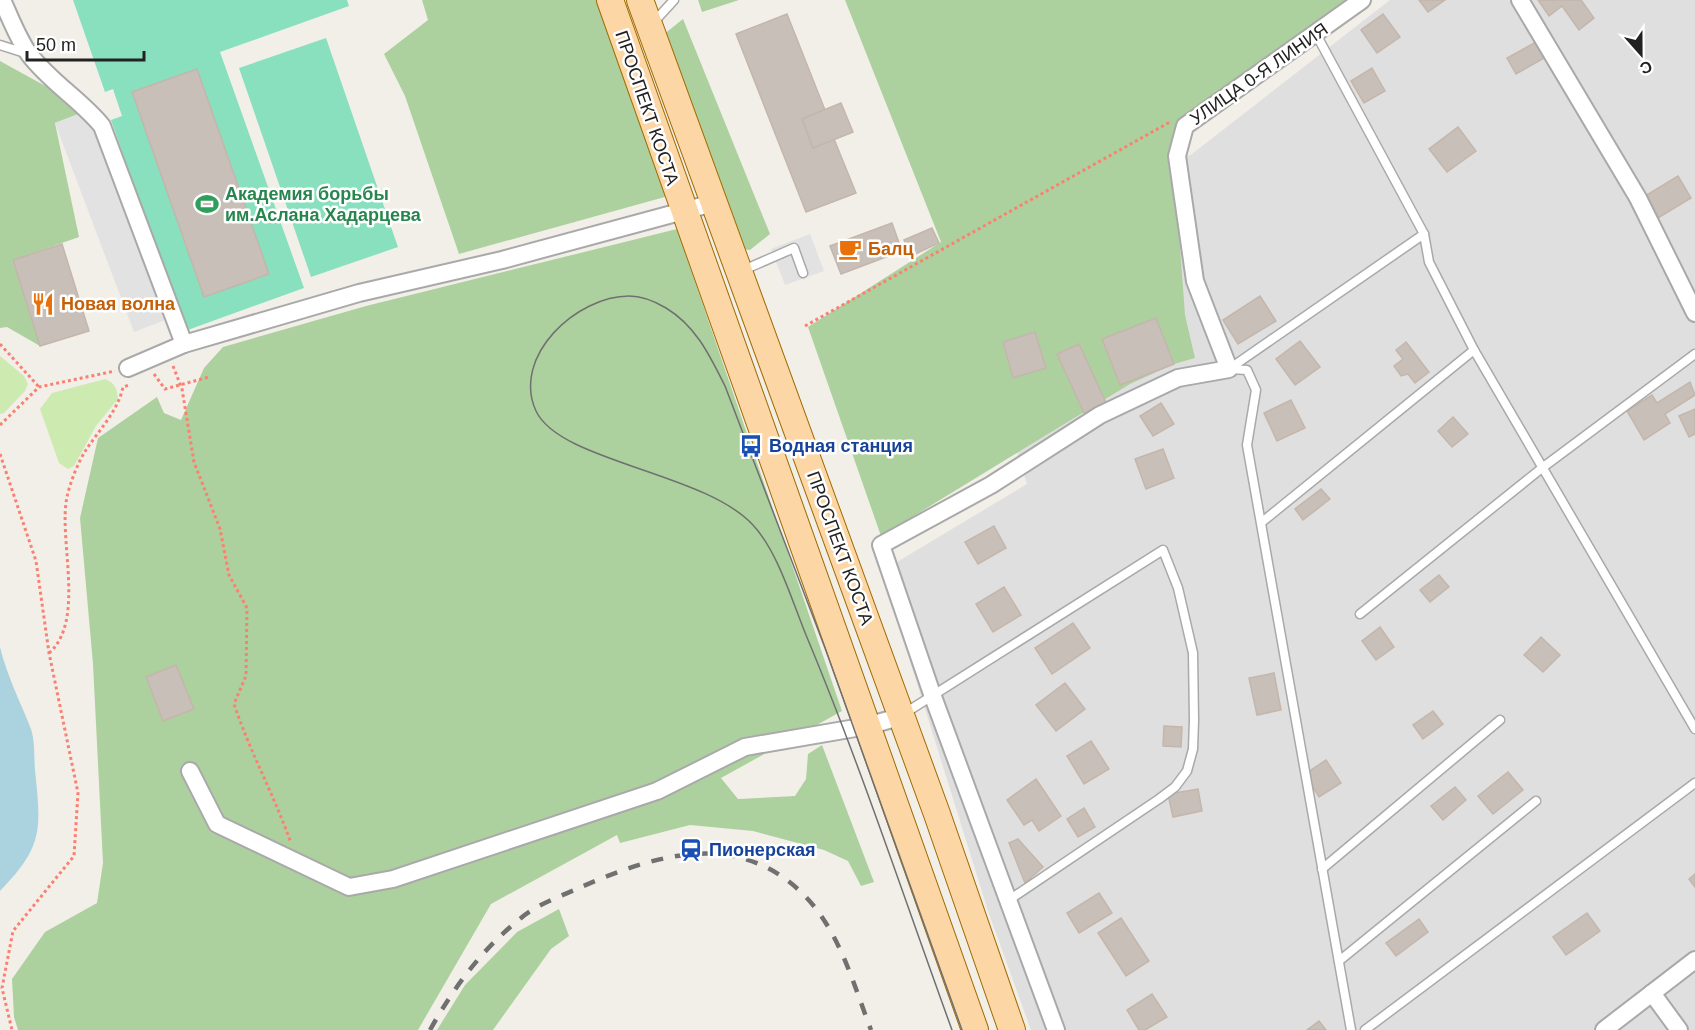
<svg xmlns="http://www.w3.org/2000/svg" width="1695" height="1030" viewBox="0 0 1695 1030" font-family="Helvetica,sans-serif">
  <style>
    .residential { fill: #e0dfdf }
    .grass { fill: #cdebb0 }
    .forest { fill: #add19e }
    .pitch { fill: #88e0be }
    .parking { fill: #e2e2e2 }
    .water { fill: #aad3df }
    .building { fill: #c7bfb8; stroke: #c4b6ab; stroke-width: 1.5 }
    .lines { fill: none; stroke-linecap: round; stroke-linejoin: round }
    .service-casing { stroke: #a9a9a9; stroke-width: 11 }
    .minor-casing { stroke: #a9a9a9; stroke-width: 20 }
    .primary-casing { stroke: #a06b00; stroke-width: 28 }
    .path { stroke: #fa8072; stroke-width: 3; stroke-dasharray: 3 3; stroke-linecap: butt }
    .service { stroke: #fff; stroke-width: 8 }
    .minor { stroke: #fff; stroke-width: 16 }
    .primary { stroke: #fcd6a4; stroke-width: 26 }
    .tram { stroke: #707070; stroke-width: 1.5 }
    .rail { stroke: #707070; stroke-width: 4.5; stroke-dasharray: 12 12; stroke-linecap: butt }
    .labels { text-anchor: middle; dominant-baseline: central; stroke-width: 5; stroke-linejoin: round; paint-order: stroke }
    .street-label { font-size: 18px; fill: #222; stroke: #fff }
    .leisure-label { font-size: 18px; font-weight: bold; fill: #27864d; stroke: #fff; text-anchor: start }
    .food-label { font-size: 18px; font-weight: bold; fill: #c56008; stroke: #fff; text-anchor: start }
    .transit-label { font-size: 18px; font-weight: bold; fill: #164399; stroke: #fff; text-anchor: start }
  </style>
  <rect width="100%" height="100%" fill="#f2efe9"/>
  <path class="residential" d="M1390,0H1695V1030H1031L989,914L882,571L1027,484L957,260L1192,154Z"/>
  <g class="grass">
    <path d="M0,356L24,376L28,384L25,391L4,413L0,414Z"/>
    <path d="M105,379C115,383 117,388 118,399L96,426L74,466L68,469L59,463L40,409L52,393Z"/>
  </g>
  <g class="forest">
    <path d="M422,0H603L672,195L459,254L405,96L384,54L428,20Z"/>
    <path d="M698,0H739L702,12Z"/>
    <path d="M845,0H1352L1172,136L1185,315L1195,358L1174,364L1130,384L881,536L808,327L941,242Z"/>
    <path d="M683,19L770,234L750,250L742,249L663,35Z"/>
    <path d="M0,61L89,110L55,123L79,237L13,260L40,346L7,327L0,328Z"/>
    <path d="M677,229L842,711L721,778L738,799L795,796L806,779L808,754L822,745L874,882L861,886L848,861L824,850L753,831L690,825L620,843L617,835L491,904L418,1030H18L14,1017L12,979L45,932L97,903L103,863L93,664L80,518L98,438L157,397L164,413L181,420L204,368L223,347L366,306Z"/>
    <path d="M559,909L569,936L551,949L493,1030H437L465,985L517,932Z"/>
  </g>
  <g class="pitch">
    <path d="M73,0H347L349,6L220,52L304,288L185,331L111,120L122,116L113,89L105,92Z"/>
    <path d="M326,38L398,247L311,277L239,68Z"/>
  </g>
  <g class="parking">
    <path d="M89,110L168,319L134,332L55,123Z"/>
    <path d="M810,234L824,271L785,285L771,249Z"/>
  </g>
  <path class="water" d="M0,647C7,676 20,701 31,729C35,741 34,757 35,770C41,829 44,846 0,891Z"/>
  <g class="building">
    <path d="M1419,0H1445L1428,12Z"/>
    <path d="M1538,0H1581L1594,18L1579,30L1562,6L1549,16Z"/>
    <path d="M787,14L825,110L802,119L813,148L834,139L856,193L806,212L736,34Z"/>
    <path d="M1383,14L1400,37L1377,53L1361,30Z"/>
    <path d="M1538,41L1546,57L1516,74L1507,58Z"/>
    <path d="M1372,68L1385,91L1364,103L1351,81Z"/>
    <path d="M197,69L269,274L204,297L132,92Z"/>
    <path d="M841,103L853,132L813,148L802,119Z"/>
    <path d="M1458,127L1476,151L1447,172L1429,149Z"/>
    <path d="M1678,176L1691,198L1658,218L1645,196Z"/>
    <path d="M892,223L902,251L841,274L830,246Z"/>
    <path d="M932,228L939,243L911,256L904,240Z"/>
    <path d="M62,244L89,331L40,346L13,260Z"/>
    <path d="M1260,296L1276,321L1238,344L1223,320Z"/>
    <path d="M1156,318L1174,364L1120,385L1102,339Z"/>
    <path d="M1035,332L1046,368L1013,378L1003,342Z"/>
    <path d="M1300,341L1320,367L1295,385L1276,359Z"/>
    <path d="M1406,342L1429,372L1415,383L1408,374L1401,376L1394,366L1403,359L1396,350Z"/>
    <path d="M1079,344L1108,407L1086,417L1057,354Z"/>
    <path d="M1690,382L1695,395L1665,414L1670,423L1644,440L1627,411L1652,395L1657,403Z"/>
    <path d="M1291,400L1305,428L1277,441L1264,413Z"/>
    <path d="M1161,403L1174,424L1153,436L1140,416Z"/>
    <path d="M1695,409V434L1689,437L1679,416Z"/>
    <path d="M1453,417L1468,434L1452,447L1438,431Z"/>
    <path d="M1163,449L1174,478L1146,489L1135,459Z"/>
    <path d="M1321,489L1330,499L1303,520L1295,509Z"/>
    <path d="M994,526L1006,548L978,564L965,542Z"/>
    <path d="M1439,575L1449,587L1430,602L1420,590Z"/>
    <path d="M1004,587L1021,615L993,632L976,604Z"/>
    <path d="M1073,623L1090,648L1052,674L1035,648Z"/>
    <path d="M1380,627L1394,647L1376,660L1362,641Z"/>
    <path d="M1541,637L1560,655L1543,672L1524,655Z"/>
    <path d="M176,665L194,709L163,721L146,677Z"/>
    <path d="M1274,673L1281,710L1257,715L1249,678Z"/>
    <path d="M1065,683L1085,709L1056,731L1036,705Z"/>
    <path d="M1433,711L1443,724L1423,739L1413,725Z"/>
    <path d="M1164,726L1182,727L1181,747L1163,746Z"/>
    <path d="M1091,741L1109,769L1084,784L1067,756Z"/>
    <path d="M1326,760L1341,783L1319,797L1305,774Z"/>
    <path d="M1508,772L1523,790L1493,814L1478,796Z"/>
    <path d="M1036,779L1061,816L1039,831L1032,820L1024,825L1007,800Z"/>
    <path d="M1455,787L1466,800L1443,820L1431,806Z"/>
    <path d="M1198,789L1202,811L1173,817L1168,794Z"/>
    <path d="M1084,808L1095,827L1078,837L1067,819Z"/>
    <path d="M1018,839L1043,867L1025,883L1009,843Z"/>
    <path d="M1695,874V887L1689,879Z"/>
    <path d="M1099,893L1112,913L1079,933L1067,913Z"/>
    <path d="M1587,913L1600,931L1566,955L1553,937Z"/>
    <path d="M1121,918L1149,961L1126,976L1098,933Z"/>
    <path d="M1419,919L1428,932L1396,956L1386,943Z"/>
    <path d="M1152,994L1167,1017L1145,1030H1139L1127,1010Z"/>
    <path d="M1319,1021L1326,1030H1307Z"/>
  </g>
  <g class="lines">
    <g class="service-casing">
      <g id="service">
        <path d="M652,24L674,0"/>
        <path d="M1316,34L1424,234L1429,262L1474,350L1695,729"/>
        <path d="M0,45L25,53"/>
        <path d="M741,271L794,248L803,273"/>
        <path d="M1229,369L1247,370L1256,390L1247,445L1351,1030"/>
        <path d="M1229,369L1424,234"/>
        <path d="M1262,522L1474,350"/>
        <path d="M1360,614L1542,468L1695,354"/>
        <path d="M905,713L1163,550L1178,588L1193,653L1194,720L1193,749L1187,771L1175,787L1159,799L1009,900"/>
        <path d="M1322,869L1500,720"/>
        <path d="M1339,961L1536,801"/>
        <path d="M1365,1030L1695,783"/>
      </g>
    </g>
    <g class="minor-casing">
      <g id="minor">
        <path d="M2,0C10,17 18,39 29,54C50,82 81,100 102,126L184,344"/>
        <path d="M1520,0L1638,198L1695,313"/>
        <path d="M128,368L184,344L359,293L502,260L713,203"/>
        <path d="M190,771L217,824L349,887L393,879L657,791L745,747L867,726L899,717"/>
        <path d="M1652,993L1679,1030"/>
        <path d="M1056,1030L932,694L881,545L991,485L1100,415L1178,378L1229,369L1195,281L1177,156L1185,126L1362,0"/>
        <path d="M1604,1030L1695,960"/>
      </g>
    </g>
    <g class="primary-casing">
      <g id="primary">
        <path d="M610,0L975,1030"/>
        <path d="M640,0L937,814L1012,1030"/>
      </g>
    </g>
    <g class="path">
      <path d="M805,326L1170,122"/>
      <path d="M0,344L39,387"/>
      <path d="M173,366L182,389L194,462L220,529L229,575L247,608L246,676L234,704C250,752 274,795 291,843"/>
      <path d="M154,374L165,389L209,377"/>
      <path d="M0,425L39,387L115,371"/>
      <path d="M0,454L36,561L49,653L78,793L74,856L13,931L2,988L12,1030"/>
      <path d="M49,653C86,621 58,539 67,497C70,483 78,462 86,450C99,430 118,411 123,387L129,385"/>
    </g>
    <use href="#service" class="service"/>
    <use href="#minor" class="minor"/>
    <use href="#primary" class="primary"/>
    <path class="tram" d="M952,1030C904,898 860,764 806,635C792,601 778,552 753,525C704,472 560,462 536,411C511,356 577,296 629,296C642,296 656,302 666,308C696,326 710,356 725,386L825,648L962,1030"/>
    <path class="rail" d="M430,1030C454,987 482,949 521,918C537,904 562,896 581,887C655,855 736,829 802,893C839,929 853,983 871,1030"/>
  </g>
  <defs>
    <g id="stadium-bare" transform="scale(1.8)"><path d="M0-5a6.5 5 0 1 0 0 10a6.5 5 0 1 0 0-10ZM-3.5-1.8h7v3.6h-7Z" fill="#2e9e5b" stroke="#fff" stroke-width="2.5" paint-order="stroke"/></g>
    <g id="cafe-bare" transform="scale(1.8)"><path d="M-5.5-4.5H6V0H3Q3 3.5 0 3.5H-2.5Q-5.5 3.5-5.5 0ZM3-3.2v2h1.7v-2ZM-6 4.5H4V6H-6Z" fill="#e8710a" stroke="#fff" stroke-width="2.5" paint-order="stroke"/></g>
    <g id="restaurant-bare" transform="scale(1.8)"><path d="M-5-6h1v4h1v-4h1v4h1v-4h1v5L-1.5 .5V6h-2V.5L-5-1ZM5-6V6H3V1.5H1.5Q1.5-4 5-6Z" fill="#e8710a" stroke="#fff" stroke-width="2.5" paint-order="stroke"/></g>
    <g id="bus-bare" transform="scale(1.8)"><path d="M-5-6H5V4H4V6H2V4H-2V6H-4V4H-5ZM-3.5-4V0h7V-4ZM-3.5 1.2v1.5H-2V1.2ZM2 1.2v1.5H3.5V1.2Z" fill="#1a4fb4" stroke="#fff" stroke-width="2.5" paint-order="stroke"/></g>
    <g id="station-bare" transform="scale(1.8)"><path d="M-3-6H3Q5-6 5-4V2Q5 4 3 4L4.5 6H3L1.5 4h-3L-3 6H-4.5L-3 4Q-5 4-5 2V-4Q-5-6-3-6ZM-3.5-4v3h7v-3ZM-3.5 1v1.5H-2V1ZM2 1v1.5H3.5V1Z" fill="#1a4fb4" stroke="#fff" stroke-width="2.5" paint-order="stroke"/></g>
  </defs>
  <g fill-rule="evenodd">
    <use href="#stadium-bare" x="207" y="204"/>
    <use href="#cafe-bare" x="850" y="249"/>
    <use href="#restaurant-bare" x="43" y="304"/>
    <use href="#bus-bare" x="751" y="446"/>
    <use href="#station-bare" x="691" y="850"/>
  </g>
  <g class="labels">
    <g class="street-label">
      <text transform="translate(1259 74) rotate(-35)">УЛИЦА 0-Я ЛИНИЯ</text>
      <text transform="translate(647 108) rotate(71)">ПРОСПЕКТ КОСТА</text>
      <text transform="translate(840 548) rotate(70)">ПРОСПЕКТ КОСТА</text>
    </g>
    <g class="leisure-label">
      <text x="225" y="194">Академия борьбы<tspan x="225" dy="21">им.Аслана Хадарцева</tspan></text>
    </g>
    <g class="food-label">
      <text x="868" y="249">Балц</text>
      <text x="61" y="304">Новая волна</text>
    </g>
    <g class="transit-label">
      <text x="769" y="446">Водная станция</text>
      <text x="709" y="850">Пионерская</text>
    </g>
  </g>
  <g transform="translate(1641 54) rotate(159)" stroke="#ffffff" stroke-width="4.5" paint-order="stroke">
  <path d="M0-4.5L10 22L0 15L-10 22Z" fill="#222222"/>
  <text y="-9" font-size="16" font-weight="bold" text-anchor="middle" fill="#222222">С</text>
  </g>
  <path d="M27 51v9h117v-9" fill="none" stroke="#222222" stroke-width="3"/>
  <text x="36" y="51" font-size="18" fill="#222222" stroke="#ffffff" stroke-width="4.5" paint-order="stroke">50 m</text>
</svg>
